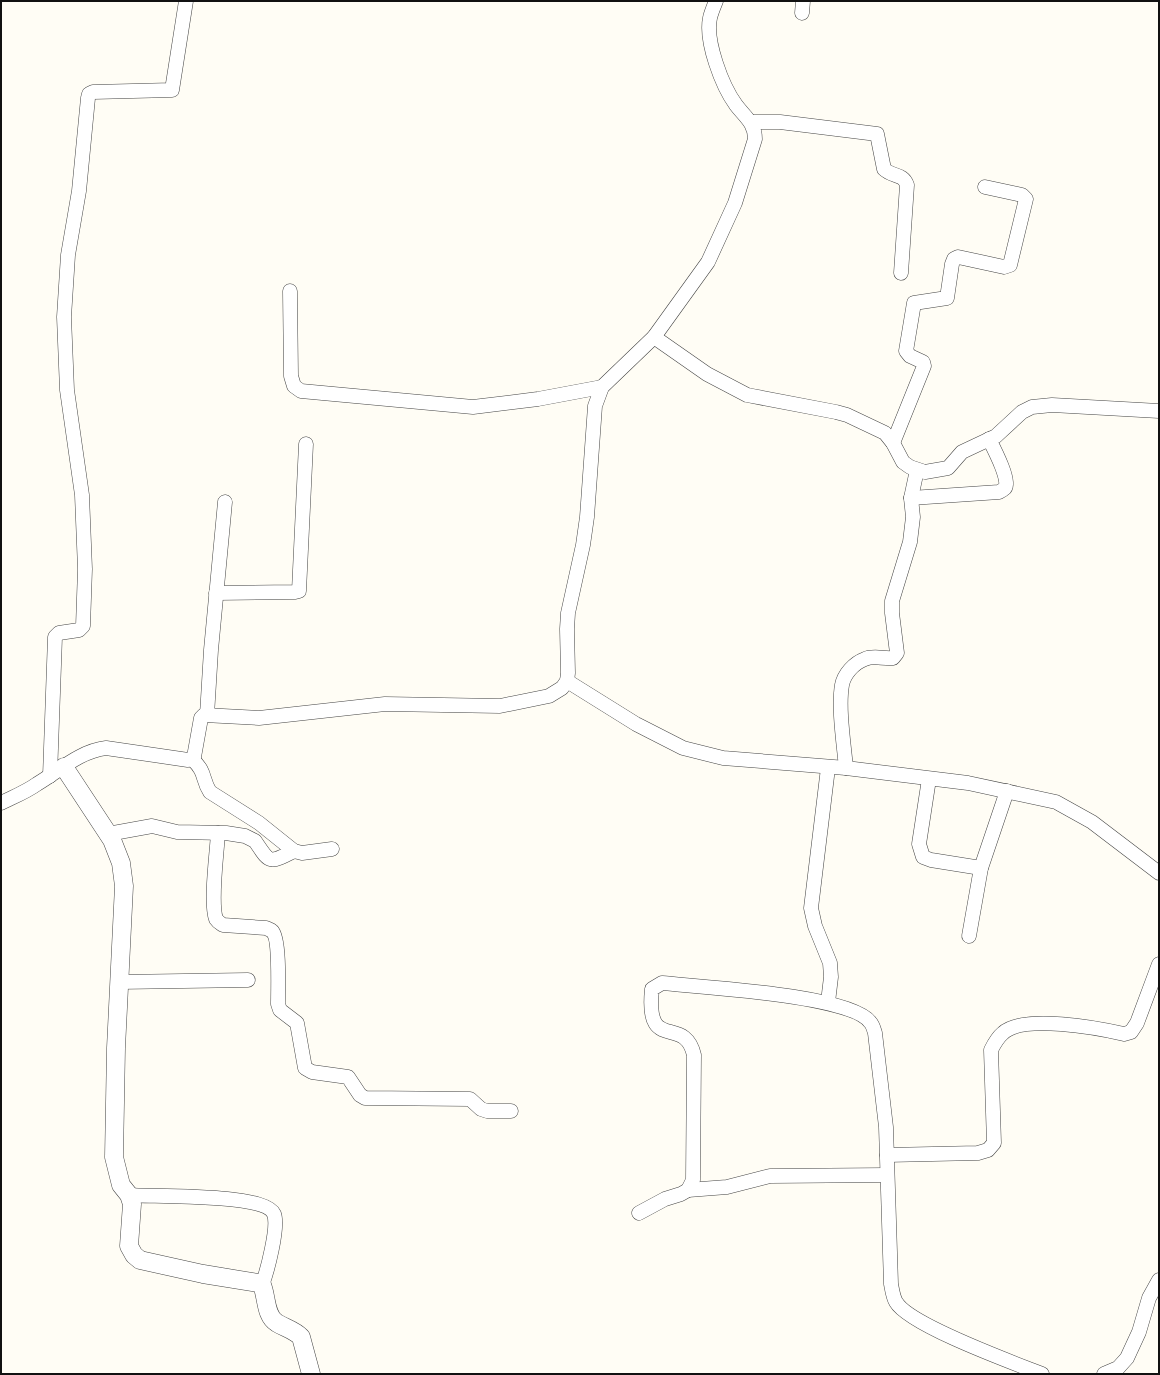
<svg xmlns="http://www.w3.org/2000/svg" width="1160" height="1375" viewBox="0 0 1160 1375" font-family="'Roboto Serif',serif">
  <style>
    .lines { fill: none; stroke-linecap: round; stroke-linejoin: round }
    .minor-casing { stroke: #444; stroke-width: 15 }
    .tertiary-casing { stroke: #444; stroke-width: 19 }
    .minor { stroke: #fff; stroke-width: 14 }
    .tertiary { stroke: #fff; stroke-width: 18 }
  </style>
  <rect width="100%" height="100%" fill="#fffdf5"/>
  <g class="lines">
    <g class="minor-casing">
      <g id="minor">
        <path d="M802,13L803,1"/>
        <path d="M751,122H780L877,134L884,169C892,177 903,173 907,185L901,273"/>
        <path d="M290,291L291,376L294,386L301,391L473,407L538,399L602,387"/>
        <path d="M654,337L707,374L747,395L836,412L847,415L885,433L893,443L903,462L910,467L925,472L948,468L962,452L996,436L1022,412L1032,407L1052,405L1159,411"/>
        <path d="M893,443L924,366L923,362L910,356L906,351L914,303L947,298L952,264L954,259L958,257L1004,267L1010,265L1026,199L1022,195L985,187"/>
        <path d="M911,498L999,492C1001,491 1003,490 1005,488C1011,481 993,447 989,439"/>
        <path d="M216,593L295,592L299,591L306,444"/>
        <path d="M567,681L636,724L683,748L723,758L846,768L968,783L1056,802L1092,822L1159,873"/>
        <path d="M207,715L211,650L225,502"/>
        <path d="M192,759C207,773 201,778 210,792L259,823L294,851L302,853L332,849"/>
        <path d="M846,768C844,745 838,708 842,685C844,674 854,663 865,659C873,655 884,659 893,658L897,653L892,613V601L910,542L913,517L911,498L917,470"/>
        <path d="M50,776L55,637L59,633L79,630L83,626L85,569L82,495L67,390L64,317L68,255L79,191L88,98L89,94L93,92L172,90L186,1"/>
        <path d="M929,779L919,844L923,857L931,860L981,868"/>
        <path d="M1,803C13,797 26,792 37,784C59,771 80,751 106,748L188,760L194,757L201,718L204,715L259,718L385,704L500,706L549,696L562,688L567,681L568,673L567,629L568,613L583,545L587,517L595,406L602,387L654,337L708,262L735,203L755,139C755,123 745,117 736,105C722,86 705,41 710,18C711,13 714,6 716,1"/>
        <path d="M218,833C217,853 210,902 216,919C218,922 220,923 223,925L266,928C268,929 271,930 272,931C280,938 278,992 278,1004L280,1010L297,1023L305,1068L312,1072L348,1077L360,1095L365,1098L470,1099L481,1109L487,1111H511"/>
        <path d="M108,834L152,826L177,832L226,833L245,836L255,841C270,863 268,864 294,851"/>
        <path d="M969,936L981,868L1007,791"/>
        <path d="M119,982L248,980"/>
        <path d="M828,1002L831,977L830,963L815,926L811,908L828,768"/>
        <path d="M887,1155L978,1153L988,1150L994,1143L991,1050C994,1044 997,1038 1003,1033C1023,1014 1098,1028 1124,1034L1131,1032L1137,1023L1159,964"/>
        <path d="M688,1190L727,1187L770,1176L887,1175"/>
        <path d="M129,1195C152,1197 265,1193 274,1214C279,1227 267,1272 262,1285"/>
        <path d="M639,1213L665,1199L681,1194L688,1190L693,1180L694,1055C684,1013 645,1055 652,989L662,983C700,987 850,995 870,1022C873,1025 874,1030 875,1033L886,1127L891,1284C892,1289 893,1297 896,1302C909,1325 1014,1363 1042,1374"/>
        <path d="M1104,1374L1118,1368L1127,1358L1139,1332L1149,1298L1159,1280"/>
      </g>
    </g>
    <g class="tertiary-casing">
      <path id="tertiary" d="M64,767L112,840L121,863L124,886L116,1048L114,1157L121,1185L129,1195L132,1204L129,1246L134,1255L140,1260L203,1274L258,1283L262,1285C267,1297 265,1316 277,1323C285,1328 294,1330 301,1337L311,1374"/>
    </g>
    <use href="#minor" class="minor"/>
    <use href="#tertiary" class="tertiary"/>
  </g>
  <rect width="1160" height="1375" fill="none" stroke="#111111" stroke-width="4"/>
</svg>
